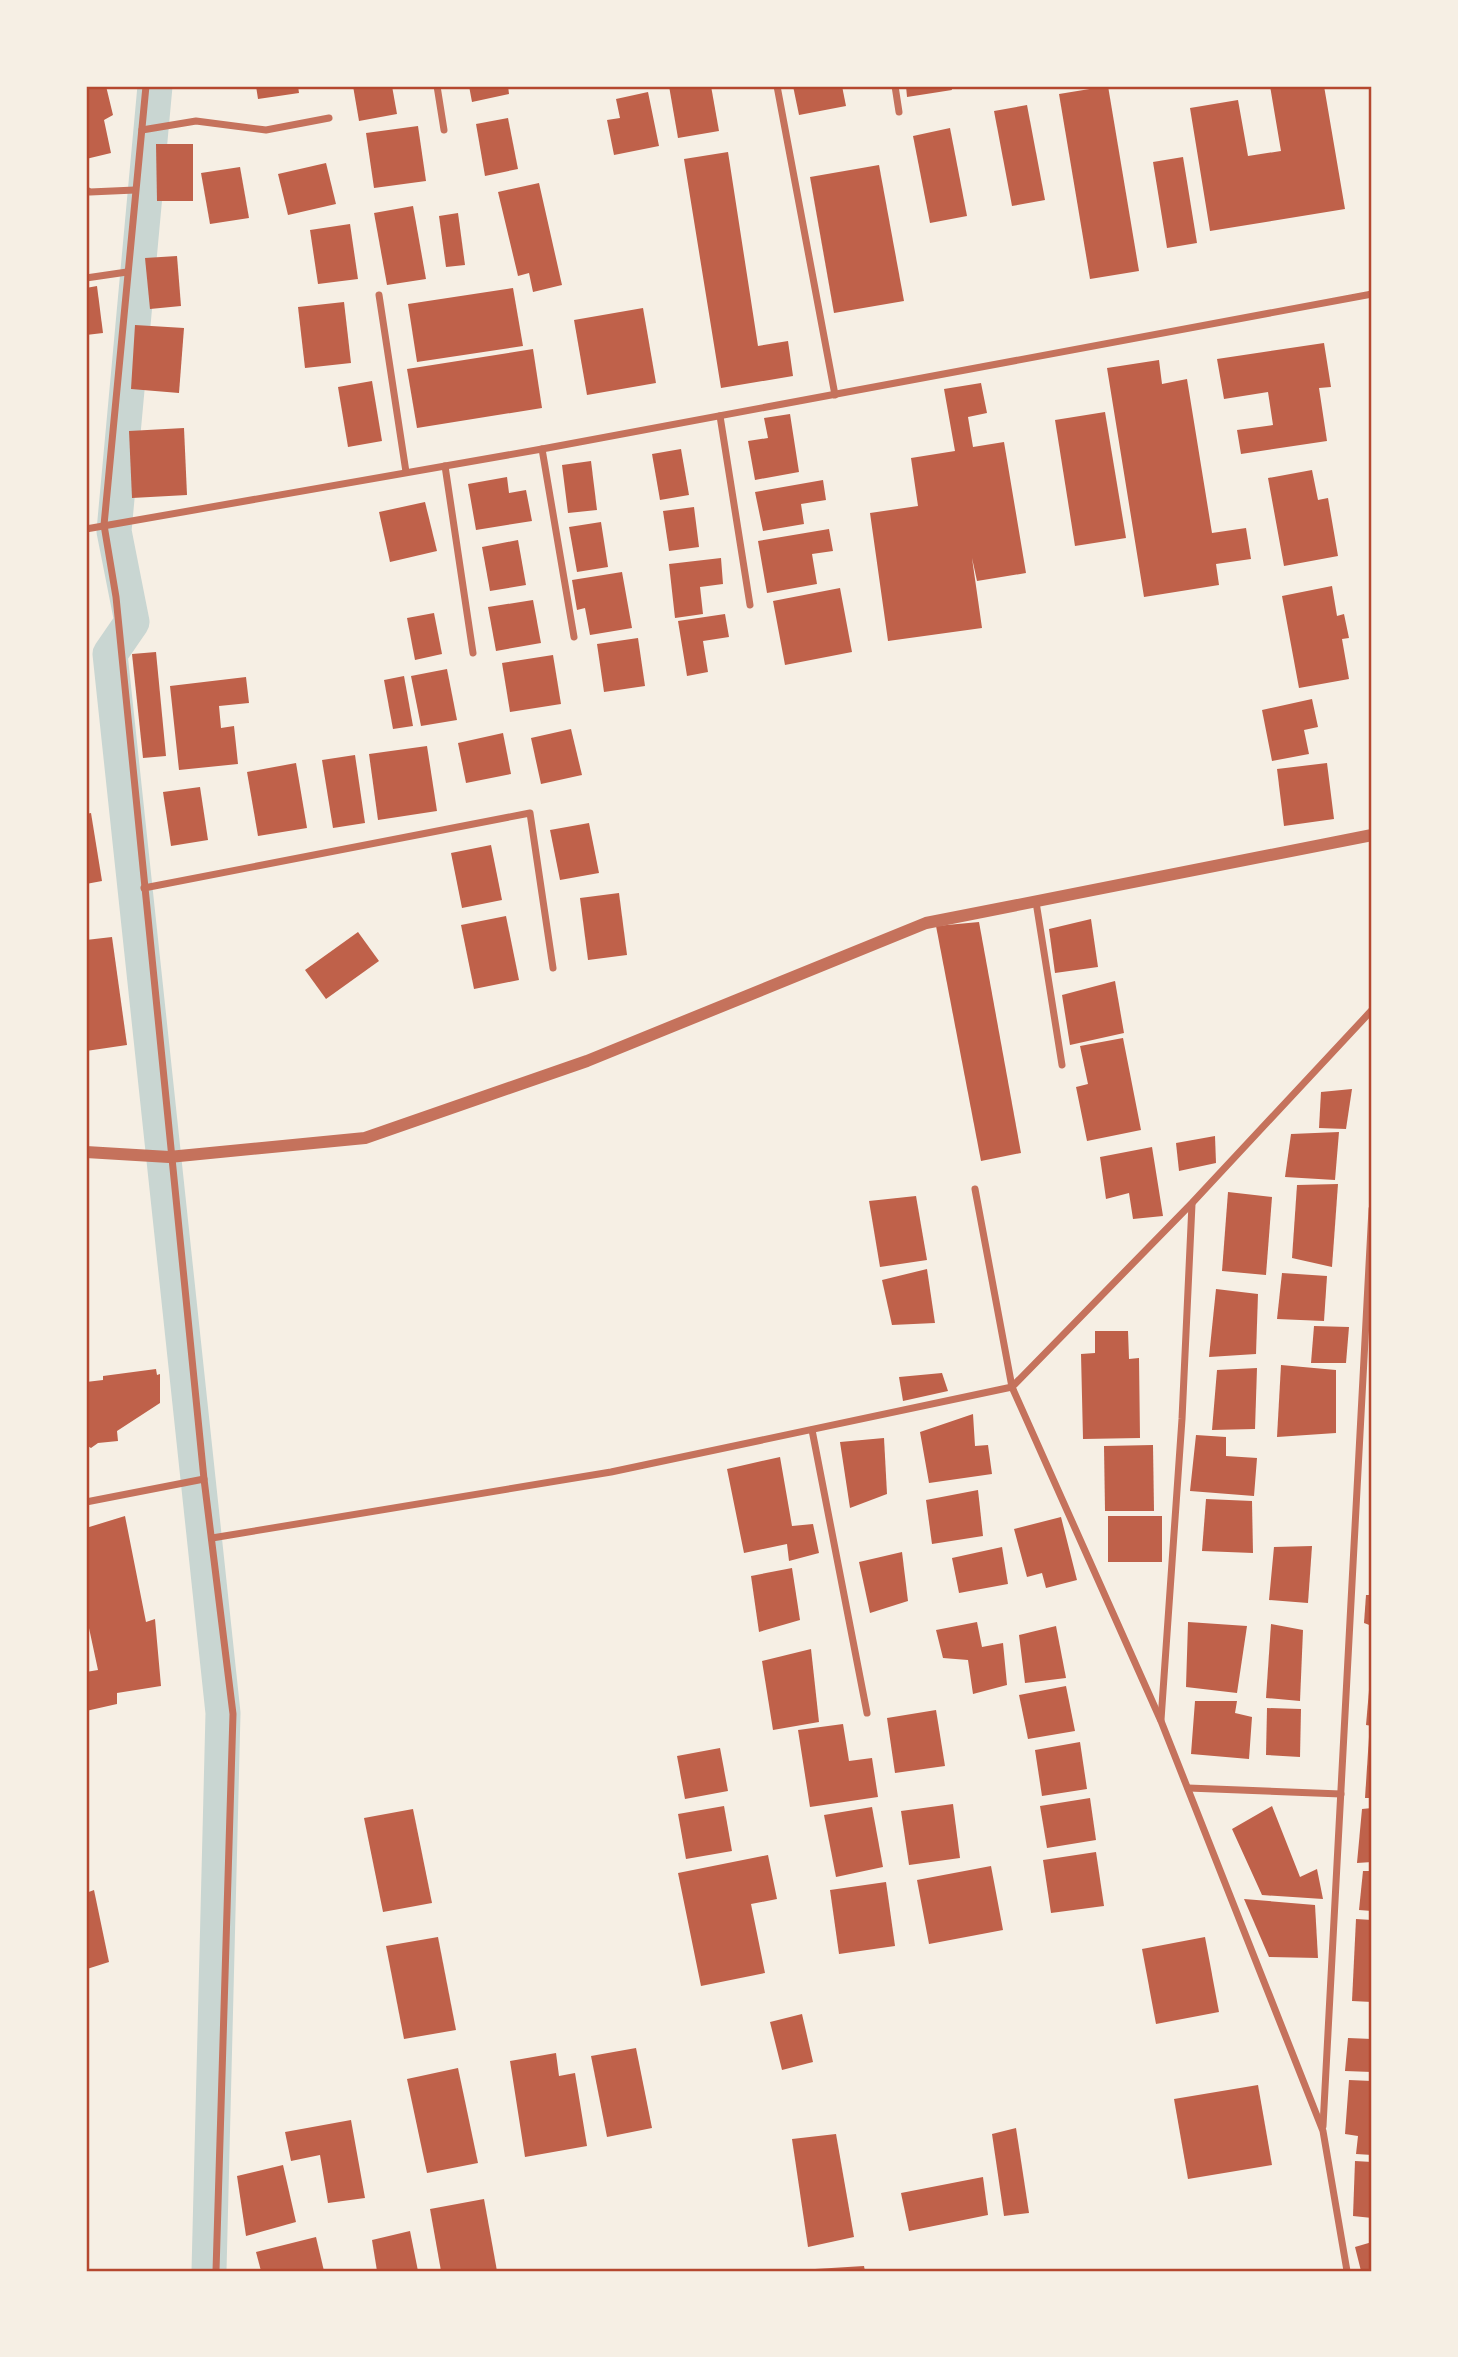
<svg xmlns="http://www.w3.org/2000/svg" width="1458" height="2357" viewBox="0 0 1458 2357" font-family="'Work Sans',sans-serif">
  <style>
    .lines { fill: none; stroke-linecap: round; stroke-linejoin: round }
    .canal { stroke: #c9d6d2; stroke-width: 35 }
    .building { fill: #bf614a }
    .minor { stroke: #c5725c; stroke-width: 7 }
    .tertiary { stroke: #c5725c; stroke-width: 12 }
    .neatline { fill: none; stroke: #b5482f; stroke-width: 2.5 }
  </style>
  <rect width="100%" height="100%" fill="#f6efe4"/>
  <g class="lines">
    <path class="canal" d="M155,86L114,531L132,622L110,654L223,1713L209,2271"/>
  </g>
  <g class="building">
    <path d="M86,86H106L113,115L104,120L111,153L86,159Z"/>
    <path d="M256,86H298L299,93L258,99Z"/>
    <path d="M353,86H392L397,114L359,121Z"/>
    <path d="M469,86H508L509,94L472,102Z"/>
    <path d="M669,86H711L719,131L678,138Z"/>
    <path d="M793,86H842L846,106L799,115Z"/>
    <path d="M906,86H951L952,90L907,97Z"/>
    <path d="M1108,86L1139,271L1090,279L1059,94Z"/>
    <path d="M1270,86H1324L1345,209L1210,231L1190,108L1238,100L1248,156L1281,151Z"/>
    <path d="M648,92L659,146L614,155L607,120L620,118L616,99Z"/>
    <path d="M1027,105L1045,200L1012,206L994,111Z"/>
    <path d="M508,118L518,169L485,176L476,124Z"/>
    <path d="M418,126L426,181L374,188L366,133Z"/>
    <path d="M950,128L967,216L930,223L913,136Z"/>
    <path d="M156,144H193V201H157Z"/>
    <path d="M728,152L758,346L788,341L793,376L721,388L684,159Z"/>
    <path d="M1183,157L1197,243L1167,248L1153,162Z"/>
    <path d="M326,163L336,204L288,215L278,174Z"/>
    <path d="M879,165L904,301L834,313L810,177Z"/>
    <path d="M240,167L249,218L210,224L201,173Z"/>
    <path d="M539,183L562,285L533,292L529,273L518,276L498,192Z"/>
    <path d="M413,206L426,279L387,285L374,213Z"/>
    <path d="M458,213L465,265L446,267L439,216Z"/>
    <path d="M350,224L358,279L318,284L310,230Z"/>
    <path d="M177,256L181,306L150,309L145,258Z"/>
    <path d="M97,286L103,333L86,335V288Z"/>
    <path d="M513,288L523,346L417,362L408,304Z"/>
    <path d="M344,302L351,363L305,368L298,307Z"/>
    <path d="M643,308L656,383L587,395L574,320Z"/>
    <path d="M135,325L184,328L179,393L131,389Z"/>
    <path d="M1324,343L1331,387L1319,388L1327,441L1241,454L1237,430L1273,425L1268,392L1224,399L1217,359Z"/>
    <path d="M533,349L542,408L417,428L407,369Z"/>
    <path d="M1159,360L1162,384L1187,379L1212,533L1246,528L1251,559L1216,564L1219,585L1144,597L1107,368Z"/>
    <path d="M372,381L382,441L348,447L338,387Z"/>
    <path d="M981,383L987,413L968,417L973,447L1004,442L1026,573L977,581L972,558L982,628L888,641L870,513L918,506L911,458L955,451L944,389Z"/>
    <path d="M1105,412L1126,538L1075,546L1055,420Z"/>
    <path d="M790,414L799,472L755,480L748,441L768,438L764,418Z"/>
    <path d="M184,428L187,495L132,498L129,431Z"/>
    <path d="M681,449L689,495L660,500L652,454Z"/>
    <path d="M591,461L597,510L568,513L562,465Z"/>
    <path d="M1312,470L1318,500L1328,498L1338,556L1284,566L1268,478Z"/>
    <path d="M507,477L509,493L526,490L532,521L476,530L468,484Z"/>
    <path d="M823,480L826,500L801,504L804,524L763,531L755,492Z"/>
    <path d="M425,502L437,551L390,562L379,512Z"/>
    <path d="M694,507L699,547L669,551L663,511Z"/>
    <path d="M601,522L608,567L577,572L569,527Z"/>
    <path d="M829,529L833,551L812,554L817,584L767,593L758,541Z"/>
    <path d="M518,540L526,585L490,591L482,547Z"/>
    <path d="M721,558L723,584L700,587L703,614L675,618L669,564Z"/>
    <path d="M622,572L632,628L590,635L585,608L577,610L572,580Z"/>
    <path d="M1332,586L1337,616L1344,614L1349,638L1342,639L1349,679L1299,688L1282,596Z"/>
    <path d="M840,588L852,652L785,665L773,601Z"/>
    <path d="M533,600L541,643L496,651L488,607Z"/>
    <path d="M434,613L442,654L415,660L407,618Z"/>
    <path d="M725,614L729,637L703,641L708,672L687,676L678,621Z"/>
    <path d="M638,638L645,686L604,692L597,644Z"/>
    <path d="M156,652L166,756L143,758L132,654Z"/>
    <path d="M553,655L561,704L510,712L502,663Z"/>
    <path d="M447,669L457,720L421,726L411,676Z"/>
    <path d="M404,676L413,726L393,729L384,680Z"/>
    <path d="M246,677L249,703L219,706L221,728L234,726L238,764L179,770L170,686Z"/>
    <path d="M1312,699L1318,727L1304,730L1309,754L1272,761L1262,710Z"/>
    <path d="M571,729L582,775L541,784L531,738Z"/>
    <path d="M503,733L511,774L466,783L458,743Z"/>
    <path d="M427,746L437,811L378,820L369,754Z"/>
    <path d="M355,755L365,823L333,828L322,760Z"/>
    <path d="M296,763L307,828L258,836L247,772Z"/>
    <path d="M1327,763L1334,819L1284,826L1277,769Z"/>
    <path d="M200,787L208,840L171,846L163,792Z"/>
    <path d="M91,813L102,881L86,884V814Z"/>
    <path d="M589,823L599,873L560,880L550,830Z"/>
    <path d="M491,845L502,900L462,908L451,853Z"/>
    <path d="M619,893L627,955L588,960L580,898Z"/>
    <path d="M506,916L519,980L474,989L461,925Z"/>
    <path d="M1091,919L1098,967L1055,973L1049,929Z"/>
    <path d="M979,922L1021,1153L981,1161L936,926Z"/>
    <path d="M358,932L379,961L326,999L305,970Z"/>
    <path d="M112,937L127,1045L86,1051V940Z"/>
    <path d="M1115,981L1124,1033L1070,1045L1062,995Z"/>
    <path d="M1123,1038L1141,1130L1087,1141L1076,1087L1088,1084L1080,1046Z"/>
    <path d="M1352,1089L1346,1129L1319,1128L1321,1092Z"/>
    <path d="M1339,1132L1335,1180L1285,1177L1291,1134Z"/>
    <path d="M1215,1136L1216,1163L1179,1171L1176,1143Z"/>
    <path d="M1152,1147L1163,1216L1133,1219L1129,1193L1106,1199L1100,1157Z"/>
    <path d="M1338,1184L1332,1267L1292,1258L1297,1185Z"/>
    <path d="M1228,1192L1272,1197L1266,1275L1222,1271Z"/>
    <path d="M916,1196L927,1260L880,1267L869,1201Z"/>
    <path d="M927,1269L935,1323L892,1325L882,1280Z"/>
    <path d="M1282,1273L1327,1276L1324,1321L1277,1319Z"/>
    <path d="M1216,1289L1258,1294L1256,1354L1209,1357Z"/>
    <path d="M1314,1326L1349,1327L1346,1363H1311Z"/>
    <path d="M1095,1331H1128L1129,1359L1139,1358L1140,1438L1083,1439L1081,1354L1095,1353Z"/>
    <path d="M1281,1365L1336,1370V1433L1277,1437Z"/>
    <path d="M1257,1368L1255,1429L1212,1430L1217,1370Z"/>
    <path d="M156,1369L157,1375L160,1374V1403L117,1431L118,1441L98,1443L91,1448L86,1445V1382L103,1380V1376Z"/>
    <path d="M942,1373L948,1391L903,1401L899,1377Z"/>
    <path d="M973,1414L975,1446L988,1445L992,1474L929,1483L920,1432Z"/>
    <path d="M1196,1435L1226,1437V1456L1257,1458L1254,1496L1190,1491Z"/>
    <path d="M884,1438L887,1494L850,1508L840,1442Z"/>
    <path d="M1153,1445L1154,1511H1105L1104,1446Z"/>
    <path d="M780,1457L792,1526L813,1524L819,1553L789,1561L787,1544L744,1553L727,1469Z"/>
    <path d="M978,1490L983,1536L932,1544L926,1500Z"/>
    <path d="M1206,1499L1252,1501L1253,1553L1202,1551Z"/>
    <path d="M125,1516L146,1622L155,1619L161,1686L117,1693V1704L86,1711V1672L98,1670L86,1614V1528Z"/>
    <rect x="1108" y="1516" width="54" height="46"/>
    <path d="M1061,1517L1077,1580L1046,1588L1042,1573L1027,1577L1014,1529Z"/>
    <path d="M1312,1546L1308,1603L1269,1600L1274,1547Z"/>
    <path d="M1002,1547L1008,1584L959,1593L952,1558Z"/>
    <path d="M902,1552L908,1601L870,1613L859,1562Z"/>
    <path d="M792,1568L800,1620L759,1632L751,1576Z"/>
    <path d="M1366,1595H1372V1626L1364,1623Z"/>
    <path d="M977,1622L982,1647L1003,1643L1007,1685L973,1694L968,1660L943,1658L936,1630Z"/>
    <path d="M1188,1622L1247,1626L1237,1693L1186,1687Z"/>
    <path d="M1271,1624L1303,1630L1300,1701L1266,1698Z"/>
    <path d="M1056,1626L1066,1678L1025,1683L1019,1635Z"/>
    <path d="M811,1649L819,1722L773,1730L762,1661Z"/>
    <path d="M1370,1679H1372V1726L1366,1725Z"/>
    <path d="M1066,1686L1075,1731L1028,1739L1019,1695Z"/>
    <path d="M1195,1701H1237L1235,1713L1252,1717L1249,1759L1191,1754Z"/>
    <path d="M1267,1708L1301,1709L1300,1757L1266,1755Z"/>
    <path d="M936,1710L945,1766L895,1773L887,1718Z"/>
    <path d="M843,1724L849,1761L872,1758L878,1797L810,1807L798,1730Z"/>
    <path d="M1369,1737H1372V1798H1365Z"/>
    <path d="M1080,1742L1087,1789L1042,1796L1035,1750Z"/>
    <path d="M720,1748L728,1791L685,1799L677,1756Z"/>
    <path d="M1090,1798L1096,1840L1047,1848L1040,1806Z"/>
    <path d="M953,1804L960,1858L909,1865L901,1811Z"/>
    <path d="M724,1806L732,1851L686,1859L678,1814Z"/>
    <path d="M1272,1806L1300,1877L1317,1869L1323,1899L1262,1895L1232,1829Z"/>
    <path d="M872,1807L883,1867L836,1877L824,1815Z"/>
    <path d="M1372,1808V1862L1357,1863L1362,1809Z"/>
    <path d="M413,1809L432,1903L383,1912L364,1818Z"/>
    <path d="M1096,1852L1104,1906L1051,1913L1043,1860Z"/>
    <path d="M768,1855L777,1899L751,1904L765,1973L701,1986L678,1873Z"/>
    <path d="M991,1866L1003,1930L929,1944L917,1880Z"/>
    <path d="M1363,1871H1372V1911L1359,1910Z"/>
    <path d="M886,1882L895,1946L839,1954L830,1890Z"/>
    <path d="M94,1890L109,1962L87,1969L86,1893Z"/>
    <path d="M1244,1899L1315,1905L1318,1958L1269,1957Z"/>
    <path d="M1356,1919L1372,1920V2002L1352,2001Z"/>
    <path d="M438,1937L456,2030L404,2039L386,1946Z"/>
    <path d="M1205,1937L1219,2012L1156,2024L1142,1949Z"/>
    <path d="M802,2014L813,2062L782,2070L770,2022Z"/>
    <path d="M1348,2038L1372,2039V2072L1345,2071Z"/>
    <path d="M636,2048L652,2128L607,2137L591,2056Z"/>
    <path d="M556,2053L559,2076L575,2073L587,2146L525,2157L510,2061Z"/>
    <path d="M458,2068L478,2163L427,2173L407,2079Z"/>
    <path d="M1349,2080L1372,2081V2155L1356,2154L1358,2136L1345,2134Z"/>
    <path d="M1258,2085L1272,2165L1188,2179L1174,2099Z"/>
    <path d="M351,2120L365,2198L328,2203L320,2155L291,2161L285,2132Z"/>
    <path d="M1016,2128L1029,2213L1004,2216L992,2134Z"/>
    <path d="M836,2134L854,2237L808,2247L792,2139Z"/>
    <path d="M1355,2161L1372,2162V2218L1353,2216Z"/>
    <path d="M283,2165L296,2222L246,2236L237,2176Z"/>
    <path d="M983,2177L988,2215L909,2231L901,2193Z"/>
    <path d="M484,2199L497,2271H441L430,2209Z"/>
    <path d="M410,2231L418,2271H377L372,2240Z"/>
    <path d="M316,2237L324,2271H261L256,2252Z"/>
    <path d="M1372,2242V2271H1361L1355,2247Z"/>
    <path d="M864,2266L865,2271H815V2269Z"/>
  </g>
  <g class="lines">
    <g class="minor">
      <path d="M146,86L104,525L116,597L204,1479"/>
      <path d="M437,86L444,130"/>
      <path d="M777,86L835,395"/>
      <path d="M895,86L899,112"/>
      <path d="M142,130L196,121L266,130L329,118"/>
      <path d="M86,190L90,192L135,190"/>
      <path d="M86,278L127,272"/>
      <path d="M379,295L406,472"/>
      <path d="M720,416L750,605"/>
      <path d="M542,449L574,637"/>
      <path d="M445,466L473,653"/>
      <path d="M86,529L542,449L1372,294"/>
      <path d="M144,888L530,813L553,968"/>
      <path d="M1036,902L1062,1065"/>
      <path d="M975,1189L1012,1387L1161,1721L1323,2131L1347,2271"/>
      <path d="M812,1430L867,1713"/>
      <path d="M86,1502L204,1479L233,1714L216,2271"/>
      <path d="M212,1538L611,1472L1012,1387L1192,1203L1372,1010"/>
      <path d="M1161,1720L1182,1419L1192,1204"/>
      <path d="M1188,1788L1341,1794"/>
      <path d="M1323,2126L1372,1209"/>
    </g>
    <path class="tertiary" d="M86,1152L169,1157L365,1138L587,1061L926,923L1372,835"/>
  </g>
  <rect width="1458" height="2357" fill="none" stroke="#f6efe4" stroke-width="175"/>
  <rect x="88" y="88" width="1282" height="2182" class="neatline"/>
</svg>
